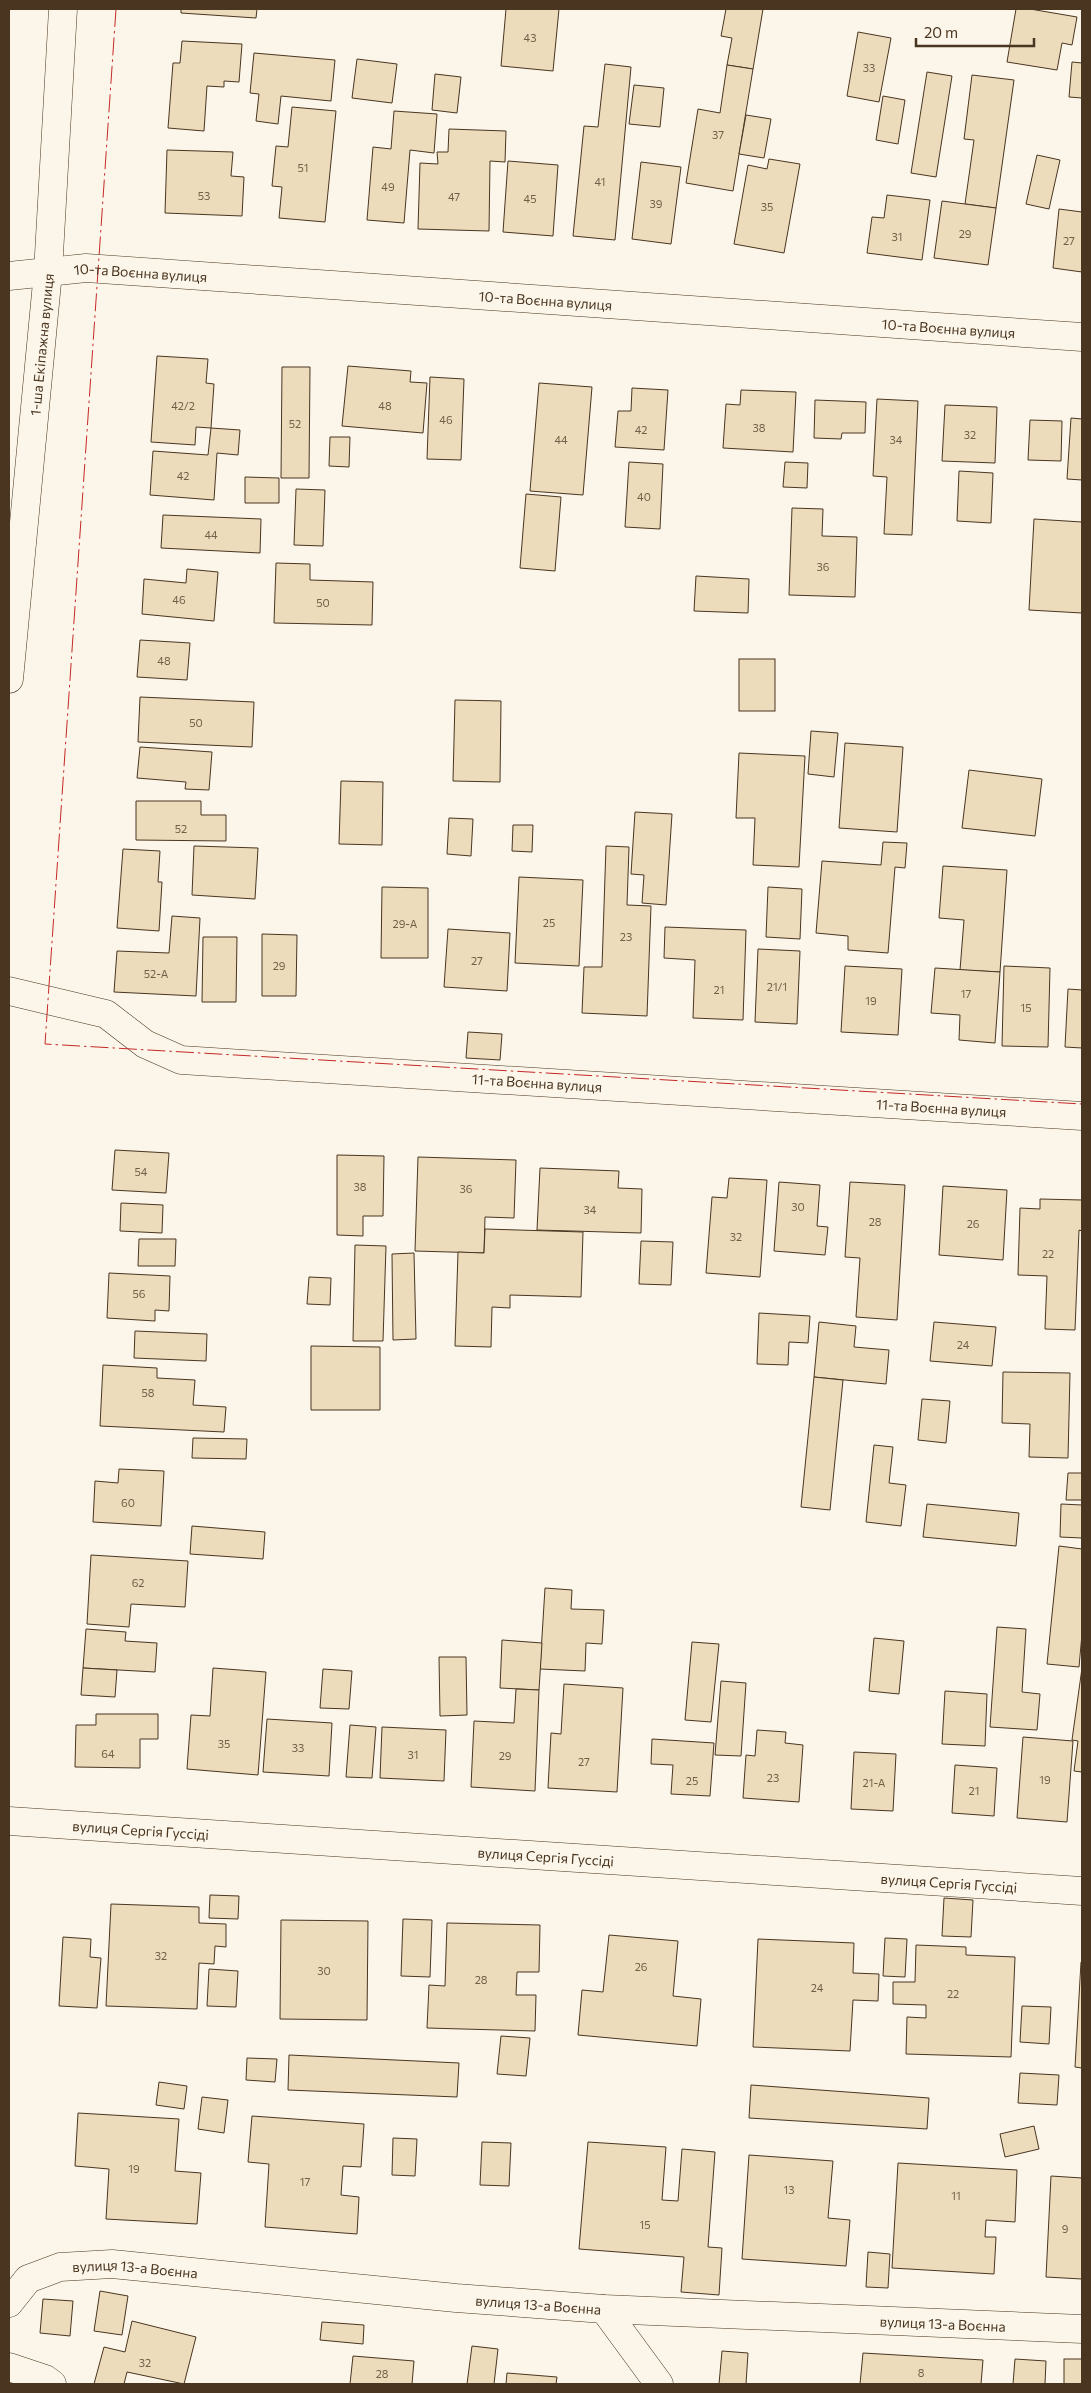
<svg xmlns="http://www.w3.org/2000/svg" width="1091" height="2393" viewBox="0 0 1091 2393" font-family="Commissioner,sans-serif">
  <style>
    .building { fill: #ecdcbc; stroke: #4a3520 }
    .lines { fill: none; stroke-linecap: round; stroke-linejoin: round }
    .street-casing { stroke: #4a3520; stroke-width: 29 }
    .street { stroke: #fbf6e9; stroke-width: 28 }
    .power { stroke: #c62828; stroke-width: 1; stroke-dasharray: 18 4 2.5 4; stroke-linecap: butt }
    .labels { text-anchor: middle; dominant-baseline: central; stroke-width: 4; stroke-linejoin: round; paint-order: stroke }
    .number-label { font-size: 11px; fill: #725f47 }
    .street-label { font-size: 14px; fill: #4a3520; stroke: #fbf6e9 }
  </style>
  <rect width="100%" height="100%" fill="#fbf6e9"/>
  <g class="building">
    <path d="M181,9H257L256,18L181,13Z"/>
    <path d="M506,9H559L553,71L501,66Z"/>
    <path d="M726,9H763L753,69L727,65L732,38L721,36Z"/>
    <path d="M1016,9H1030L1077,17L1072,45L1062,43L1057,70L1007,62Z"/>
    <path d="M858,32L891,38L879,102L847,96Z"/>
    <path d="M182,41L242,44L239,82L224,81V87L207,86L204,131L168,128L173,63H180Z"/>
    <path d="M254,53L335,60L331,101L281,96L278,124L256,121L259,94L250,93Z"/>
    <path d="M357,59L397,64L392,103L352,98Z"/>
    <path d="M1072,62L1082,63V98L1069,97Z"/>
    <path d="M605,64L631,67L615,240L573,236L584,126L598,127Z"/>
    <path d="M727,65L753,69L733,191L686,183L698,109L720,113Z"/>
    <path d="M927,72L952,76L936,177L911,173Z"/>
    <path d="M435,74L461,77L457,113L432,110Z"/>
    <path d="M972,75L1014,80L996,208L965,204L974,140L964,139Z"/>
    <path d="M634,85L664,88L660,127L629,124Z"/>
    <path d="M883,96L905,100L898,144L876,140Z"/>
    <path d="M292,107L336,111L325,222L279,218L282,187L272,186L276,146L288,147Z"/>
    <path d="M394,111L437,114L434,153L410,150L404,223L367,220L373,147L391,149Z"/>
    <path d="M746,115L771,119L764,158L739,154Z"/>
    <path d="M449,129L506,131L505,162L490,161L489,231L418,229L420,163L438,164L437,152H448Z"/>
    <path d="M167,150L233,152L231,176L244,177L242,216L165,213Z"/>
    <path d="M1037,155L1060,160L1049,209L1026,204Z"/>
    <path d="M769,159L800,164L784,253L734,244L748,165L767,169Z"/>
    <path d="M508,161L558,165L553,236L503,232Z"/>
    <path d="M641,162L681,167L671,244L632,239Z"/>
    <path d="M887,195L930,200L922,260L867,253L872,217L884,218Z"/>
    <path d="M942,201L996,208L988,265L934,258Z"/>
    <path d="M1059,209L1082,212V272L1053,268Z"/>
    <path d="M157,356L208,359L206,383L214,384L211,428L196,427L195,445L151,442Z"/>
    <path d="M348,366L411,371L410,382L427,383L423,433L342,426Z"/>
    <path d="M282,367H310L309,478H281Z"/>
    <path d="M430,377L464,379L461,460L427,459Z"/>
    <path d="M539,383L592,387L583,495L530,491Z"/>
    <path d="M632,388L668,390L664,450L615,447L618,411H631Z"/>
    <path d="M741,390L796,392L793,452L723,448L726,404L740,405Z"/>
    <path d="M877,399L918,401L912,535L884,534L887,477L873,476Z"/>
    <path d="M815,400L866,402L865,433H842L841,439L814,438Z"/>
    <path d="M945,405L997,407L995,463L942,461Z"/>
    <path d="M1071,418L1082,419V480L1067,479Z"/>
    <path d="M1030,420L1062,421L1061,461L1028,460Z"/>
    <path d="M211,428L240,430L238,455L217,453L214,500L150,495L153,451L208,455Z"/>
    <path d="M330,437H350L349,467L329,466Z"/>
    <path d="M629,462L663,464L660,529L625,527Z"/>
    <path d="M785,462L808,463L807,488L783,487Z"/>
    <path d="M959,471L993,473L991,523L957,521Z"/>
    <path d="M245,477L279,478V503H245Z"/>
    <path d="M296,489L325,490L323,546L294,545Z"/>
    <path d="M526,494L561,497L555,571L520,568Z"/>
    <path d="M792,508L823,509L822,536L857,537L855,597L789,595Z"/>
    <path d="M163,515L261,519L260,553L161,548Z"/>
    <path d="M1034,519L1082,522V613L1029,610Z"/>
    <path d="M276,563L310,564V580L373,582L372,625L274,623Z"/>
    <path d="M187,569L218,572L214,621L142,614L144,579L186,583Z"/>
    <path d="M696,576L749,579L748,613L694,611Z"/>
    <path d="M140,640L190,643L187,680L137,677Z"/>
    <rect x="739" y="659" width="36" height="52"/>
    <path d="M140,697L254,702L252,747L138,742Z"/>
    <path d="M455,700L501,701L500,782L453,781Z"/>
    <path d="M811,731L838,733L834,777L808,774Z"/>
    <path d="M845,743L903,747L897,832L839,828Z"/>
    <path d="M140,747L212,752L209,790L185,789L186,782L137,778Z"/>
    <path d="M739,753L805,756L799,867L753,865L755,818H736Z"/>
    <path d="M969,770L1042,779L1035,836L962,828Z"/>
    <path d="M341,781L383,782L382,845L339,844Z"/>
    <path d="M136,801H201V815H226V841L136,840Z"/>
    <path d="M635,812L672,814L666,905L642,903L644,875L631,874Z"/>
    <path d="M449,818L473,819L471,856L447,854Z"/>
    <path d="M513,825H533L532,852L512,851Z"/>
    <path d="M883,842L907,843L905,868L895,867L888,953L848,950V936L816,933L822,861L881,865Z"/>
    <path d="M194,846L258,848L255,899L192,895Z"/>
    <path d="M606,846L629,847L627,905L651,906L647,1016L582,1013L584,967H602Z"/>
    <path d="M123,849L160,851L158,882H162L159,931L117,928Z"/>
    <path d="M943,866L1007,870L1000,972L960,970L964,920L939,918Z"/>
    <path d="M519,877L583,880L579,966L515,963Z"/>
    <path d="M382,887L428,888V958H381Z"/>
    <path d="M768,887L802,889L800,939L766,937Z"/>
    <path d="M172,916L200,918L196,996L114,992L117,951L169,953Z"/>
    <path d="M665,927L746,930L743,1020L693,1018L695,960L664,958Z"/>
    <path d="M448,929L510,933L507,991L444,987Z"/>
    <path d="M262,934L297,935L296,996H262Z"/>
    <path d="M203,937H237L236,1002H202Z"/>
    <path d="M758,949L800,951L797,1024L755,1022Z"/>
    <path d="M845,966L902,969L898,1035L841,1032Z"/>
    <path d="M1004,966L1050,968L1048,1047L1002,1046Z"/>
    <path d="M935,968L1000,972L995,1043L959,1040L960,1015L931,1013Z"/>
    <path d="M1068,989L1082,990V1048L1065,1047Z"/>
    <path d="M468,1032L502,1034L500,1060L466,1058Z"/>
    <path d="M115,1150L169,1153L166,1193L112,1190Z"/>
    <path d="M337,1155L384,1156L383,1216H363V1236L337,1235Z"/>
    <path d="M418,1157L516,1160L514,1218L485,1217L484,1253L415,1251Z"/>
    <path d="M540,1168L619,1171L618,1188L642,1189L641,1233L537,1230Z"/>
    <path d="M729,1178L767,1180L760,1277L706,1273L712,1197L727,1198Z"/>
    <path d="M779,1182L820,1185L817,1226L828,1227L825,1255L774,1251Z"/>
    <path d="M850,1182L905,1185L897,1320L856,1317L860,1258L845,1257Z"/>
    <path d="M943,1186L1007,1190L1003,1260L939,1255Z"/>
    <path d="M1040,1199L1082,1200V1231L1079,1230L1075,1330L1045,1329L1047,1276L1018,1275L1020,1208L1040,1209Z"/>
    <path d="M121,1203L163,1205L162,1233L120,1231Z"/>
    <path d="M485,1229L583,1232L581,1297L510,1295V1308L492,1307L491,1347L455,1346L458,1252L484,1253Z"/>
    <path d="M139,1239H176L175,1266H138Z"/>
    <path d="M641,1241L673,1242L671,1285L639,1284Z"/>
    <path d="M355,1245L386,1246L383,1341H353Z"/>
    <path d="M414,1253L416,1339L393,1340L392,1254Z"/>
    <path d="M109,1273L170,1276L169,1311L155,1310V1321L107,1318Z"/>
    <path d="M309,1277L331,1278L330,1305L307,1304Z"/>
    <path d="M759,1313L810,1316L808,1343L789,1342L788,1365L757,1364Z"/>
    <path d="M819,1322L856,1326L854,1347L889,1350L886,1384L814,1377Z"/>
    <path d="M934,1322L996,1327L992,1366L930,1361Z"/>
    <path d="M135,1331L207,1334L206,1361L134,1358Z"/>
    <path d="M311,1346L380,1347V1410H311Z"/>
    <path d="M103,1365L157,1368V1378L195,1380L193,1405L226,1407L224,1432L100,1426Z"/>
    <path d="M1003,1372L1070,1373L1068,1458L1029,1457L1030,1424L1002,1423Z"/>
    <path d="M814,1377L843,1380L830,1510L801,1507Z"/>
    <path d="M922,1399L950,1401L946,1443L918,1440Z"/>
    <path d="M193,1438L247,1439L246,1459L192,1458Z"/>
    <path d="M874,1445L893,1447L889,1483L906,1485L901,1526L866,1522Z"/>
    <path d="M119,1469L164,1471L161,1526L93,1522L95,1481L118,1483Z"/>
    <path d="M1068,1473H1082V1500H1066Z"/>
    <path d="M927,1504L1019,1513L1016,1546L923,1537Z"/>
    <path d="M1061,1504L1082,1505V1538L1060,1537Z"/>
    <path d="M192,1526L265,1532L263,1559L190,1554Z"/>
    <path d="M1059,1546L1082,1549V1634L1079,1667L1047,1664Z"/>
    <path d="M91,1555L188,1561L185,1607L131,1604L129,1627L87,1624Z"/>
    <path d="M545,1588L572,1590L571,1609L604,1610L602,1644L586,1643L585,1671L540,1669Z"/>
    <path d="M997,1627L1026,1629L1022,1692L1040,1694L1037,1730L990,1727Z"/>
    <path d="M86,1629L126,1632L125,1641L157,1643L155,1672L83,1668Z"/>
    <path d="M874,1638L904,1641L899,1694L869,1691Z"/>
    <path d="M502,1640L542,1643L539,1690L500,1688Z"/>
    <path d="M692,1642L719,1644L711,1722L685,1720Z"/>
    <path d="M439,1657H466L467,1715L440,1716Z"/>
    <path d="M83,1668L117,1670L115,1697L81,1695Z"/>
    <path d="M213,1668L266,1672L258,1775L187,1769L191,1715L210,1716Z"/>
    <path d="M1082,1668V1772L1074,1771L1078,1741L1072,1740Z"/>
    <path d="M323,1669L352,1671L349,1709L320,1708Z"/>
    <path d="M721,1681L746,1683L741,1756L715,1755Z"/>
    <path d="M564,1684L623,1688L617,1792L548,1788L551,1733L561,1734Z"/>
    <path d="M516,1689L539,1690L535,1791L471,1787L474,1721L514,1723Z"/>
    <path d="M945,1691L987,1694L985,1746L942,1744Z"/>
    <path d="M96,1714H158V1739H140V1768L75,1767L76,1725H96Z"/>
    <path d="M267,1719L332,1723L329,1776L263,1772Z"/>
    <path d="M350,1725L376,1727L372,1778L346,1777Z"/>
    <path d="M382,1727L446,1730L444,1781L380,1778Z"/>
    <path d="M757,1730L786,1732L785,1743L803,1745L799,1802L743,1798L746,1755L755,1756Z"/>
    <path d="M1023,1737L1073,1741L1067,1822L1017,1818Z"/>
    <path d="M652,1739L714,1743L710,1796L671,1794L673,1765L651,1764Z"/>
    <path d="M854,1752L896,1754L893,1811L851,1809Z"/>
    <path d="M955,1765L997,1768L994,1816L952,1813Z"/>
    <path d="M210,1895L239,1896L238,1919L209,1918Z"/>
    <path d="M944,1898L973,1900L971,1937L942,1936Z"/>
    <path d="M111,1904L199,1907V1923L226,1924V1947L215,1946L214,1964L199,1963L197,2009L106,2006Z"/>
    <path d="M403,1919L432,1920L430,1977L401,1976Z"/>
    <path d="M281,1920L368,1921L367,2020L280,2019Z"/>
    <path d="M447,1923L540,1925L539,1972H517L516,1995H536L535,2031L427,2028L429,1985L445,1986Z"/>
    <path d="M609,1935L678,1941L673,1996L701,1999L697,2046L578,2035L582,1990L603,1992Z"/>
    <path d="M63,1937L91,1939L90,1957L101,1958L97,2008L59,2006Z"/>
    <path d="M885,1938L907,1939L905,1977L883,1976Z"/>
    <path d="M758,1939L854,1943L853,1973L879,1974L878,2001L853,2000L850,2051L753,2047Z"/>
    <path d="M916,1945L966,1947V1955L1015,1957L1011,2057L906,2054L907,2017L926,2018V2005L893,2004V1982H915Z"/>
    <path d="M1081,1962H1082V2068L1075,2067Z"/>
    <path d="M209,1969L238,1971L236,2007L207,2006Z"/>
    <path d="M1022,2006L1051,2007L1049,2044L1020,2042Z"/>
    <path d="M501,2036L530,2038L526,2076L497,2074Z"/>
    <path d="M289,2055L459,2063L457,2097L288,2090Z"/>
    <path d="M247,2058L277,2059L275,2082L246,2080Z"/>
    <path d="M1020,2073L1059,2075L1057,2105L1018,2103Z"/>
    <path d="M159,2082L187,2086L184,2109L156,2105Z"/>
    <path d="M751,2085L929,2098L927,2129L749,2118Z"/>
    <path d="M202,2097L228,2100L224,2133L198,2129Z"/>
    <path d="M78,2113L179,2119L175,2171L201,2173L197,2224L106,2219L109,2169L75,2166Z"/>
    <path d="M252,2116L364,2124L361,2167L343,2166L341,2195L359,2197L357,2234L265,2227L269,2164L248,2162Z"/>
    <path d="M1034,2126L1039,2149L1005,2157L1000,2134Z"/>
    <path d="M393,2138L417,2139L415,2176L392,2175Z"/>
    <path d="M482,2142L511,2143L509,2186L480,2185Z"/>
    <path d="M588,2142L666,2147L662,2200L678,2201L682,2149L715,2152L708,2247L722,2248L719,2295L681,2292L684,2257L579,2249Z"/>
    <path d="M749,2155L833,2161L828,2218L850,2220L846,2266L742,2259Z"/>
    <path d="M898,2163L1017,2170L1015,2222L986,2220L985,2237H996L994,2274L892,2268Z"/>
    <path d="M1051,2176L1082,2178V2279L1046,2277Z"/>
    <path d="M868,2252L890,2254L888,2288L866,2287Z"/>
    <path d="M100,2291L128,2296L122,2335L94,2331Z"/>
    <path d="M43,2299L73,2301L70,2336L40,2333Z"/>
    <path d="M132,2321L196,2337L184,2384L127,2372L124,2384H94L104,2347L125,2352Z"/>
    <path d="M322,2322L364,2325L363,2344L320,2340Z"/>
    <path d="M472,2346L498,2349L494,2384H467Z"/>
    <path d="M722,2351L748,2353L746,2384H719Z"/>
    <path d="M863,2353L983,2360L981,2384H860Z"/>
    <path d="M353,2356L414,2361L412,2384H350Z"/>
    <path d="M1015,2359L1046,2361L1045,2384H1013Z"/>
    <rect x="1064" y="2359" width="18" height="25"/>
    <path d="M507,2373L557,2377L556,2384H506Z"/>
  </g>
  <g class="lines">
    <g class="street-casing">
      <g id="street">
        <path id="s1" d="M9,276L86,268L1082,337"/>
        <path id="s2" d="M9,679L48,272L63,9"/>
        <path id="s3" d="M9,991L106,1014L145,1044L181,1060L1082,1116"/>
        <path id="s4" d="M9,1821L1082,1891"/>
        <path id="s5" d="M9,2303L28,2279L60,2267L112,2264L456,2298L604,2309L1082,2329"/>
        <path d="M604,2309L659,2384"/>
        <path d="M9,2367L45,2379L52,2384"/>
      </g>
    </g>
    <use href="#street" class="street"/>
    <path class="power" d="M116,9L45,1044L1082,1104"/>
  </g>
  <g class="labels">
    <g class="number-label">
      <text x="530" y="37">43</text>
      <text x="869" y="67">33</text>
      <text x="718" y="134">37</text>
      <text x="303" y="167">51</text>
      <text x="600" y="181">41</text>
      <text x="388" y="186">49</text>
      <text x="204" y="195">53</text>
      <text x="454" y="196">47</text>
      <text x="530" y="198">45</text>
      <text x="656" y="203">39</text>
      <text x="767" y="206">35</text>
      <text x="965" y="233">29</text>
      <text x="897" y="236">31</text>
      <text x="1069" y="240">27</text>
      <text x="183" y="405">42/2</text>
      <text x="385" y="405">48</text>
      <text x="446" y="419">46</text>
      <text x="295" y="423">52</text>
      <text x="759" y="427">38</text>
      <text x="641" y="429">42</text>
      <text x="970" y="434">32</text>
      <text x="561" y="439">44</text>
      <text x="896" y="439">34</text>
      <text x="183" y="475">42</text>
      <text x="644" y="496">40</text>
      <text x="211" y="534">44</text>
      <text x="823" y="566">36</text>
      <text x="179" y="599">46</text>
      <text x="323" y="602">50</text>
      <text x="164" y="660">48</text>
      <text x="196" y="722">50</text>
      <text x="181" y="828">52</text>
      <text x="549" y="922">25</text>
      <text x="405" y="923">29-А</text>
      <text x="626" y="936">23</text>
      <text x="477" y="960">27</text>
      <text x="279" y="965">29</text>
      <text x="156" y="973">52-А</text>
      <text x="777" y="986">21/1</text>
      <text x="719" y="989">21</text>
      <text x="966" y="993">17</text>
      <text x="871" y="1000">19</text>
      <text x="1026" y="1007">15</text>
      <text x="141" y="1171">54</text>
      <text x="360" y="1186">38</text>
      <text x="466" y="1188">36</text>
      <text x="798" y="1206">30</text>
      <text x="590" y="1209">34</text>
      <text x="875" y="1221">28</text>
      <text x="973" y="1223">26</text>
      <text x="736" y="1236">32</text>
      <text x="1048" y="1253">22</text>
      <text x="139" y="1293">56</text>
      <text x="963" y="1344">24</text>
      <text x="148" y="1392">58</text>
      <text x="128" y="1502">60</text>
      <text x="138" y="1582">62</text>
      <text x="224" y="1743">35</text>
      <text x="298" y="1747">33</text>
      <text x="108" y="1753">64</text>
      <text x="413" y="1754">31</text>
      <text x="505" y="1755">29</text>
      <text x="584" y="1761">27</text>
      <text x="773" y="1777">23</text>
      <text x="1045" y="1779">19</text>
      <text x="692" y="1780">25</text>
      <text x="874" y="1782">21-А</text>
      <text x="974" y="1790">21</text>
      <text x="161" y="1955">32</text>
      <text x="641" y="1966">26</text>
      <text x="324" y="1970">30</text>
      <text x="481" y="1979">28</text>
      <text x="817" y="1987">24</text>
      <text x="953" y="1993">22</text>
      <text x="134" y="2168">19</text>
      <text x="305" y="2181">17</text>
      <text x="789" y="2189">13</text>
      <text x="956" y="2195">11</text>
      <text x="645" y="2224">15</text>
      <text x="1065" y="2228">9</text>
      <text x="145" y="2362">32</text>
      <text x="921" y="2372">8</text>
      <text x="382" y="2373">28</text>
    </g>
    <g class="street-label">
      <text stroke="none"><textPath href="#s1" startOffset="132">10-та Воєнна вулиця</textPath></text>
      <text stroke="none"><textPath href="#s1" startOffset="538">10-та Воєнна вулиця</textPath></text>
      <text stroke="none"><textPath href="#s1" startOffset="942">10-та Воєнна вулиця</textPath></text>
      <text stroke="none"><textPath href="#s2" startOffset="336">1-ша Екіпажна вулиця</textPath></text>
      <text stroke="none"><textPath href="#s3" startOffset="545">11-та Воєнна вулиця</textPath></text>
      <text stroke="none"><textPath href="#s3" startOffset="950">11-та Воєнна вулиця</textPath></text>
      <text stroke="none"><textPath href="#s4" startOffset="132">вулиця Сергія Гуссіді</textPath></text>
      <text stroke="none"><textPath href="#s4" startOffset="538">вулиця Сергія Гуссіді</textPath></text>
      <text stroke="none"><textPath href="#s4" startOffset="942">вулиця Сергія Гуссіді</textPath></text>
      <text stroke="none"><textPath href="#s5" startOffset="140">вулиця 13-а Воєнна</textPath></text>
      <text stroke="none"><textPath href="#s5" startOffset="545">вулиця 13-а Воєнна</textPath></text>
      <text stroke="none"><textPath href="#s5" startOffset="950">вулиця 13-а Воєнна</textPath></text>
    </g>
  </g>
  <rect width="1091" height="2393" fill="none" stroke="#4a3520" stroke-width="20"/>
  <path d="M916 38v8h118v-8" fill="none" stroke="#4a3520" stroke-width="2.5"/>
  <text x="924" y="38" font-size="15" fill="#4a3520" stroke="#fbf6e9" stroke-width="4" paint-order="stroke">20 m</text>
</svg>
